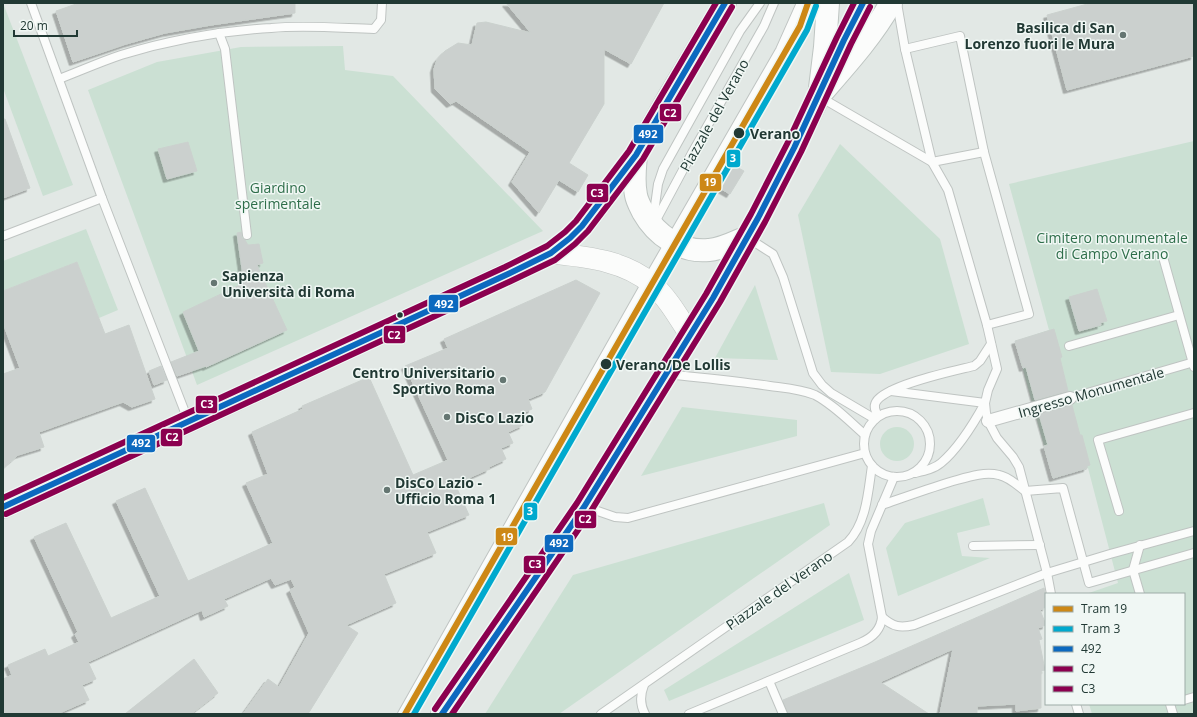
<svg xmlns="http://www.w3.org/2000/svg" width="1197" height="717" viewBox="0 0 1197 717" font-family="'Open Sans',sans-serif">
  <style>
    .green { fill: #cbe0d3 }
    .building { fill: #cbd0ce; stroke: #cbd1ce; filter: url(#shadow) }
    .lines { fill: none; stroke-linecap: round; stroke-linejoin: round }
    .service-casing { stroke: #bfc4c2; stroke-width: 10 }
    .pedestrian-casing { stroke: #bfc4c2; stroke-width: 14 }
    .tertiary-casing { stroke: #bfc4c2; stroke-width: 22 }
    .secondary-casing { stroke: #bec5c2; stroke-width: 24 }
    .service { stroke: #fbfcfb; stroke-width: 8 }
    .pedestrian { stroke: #fbfcfb; stroke-width: 12 }
    .tertiary { stroke: #fbfcfb; stroke-width: 21 }
    .secondary { stroke: #fbfcfb; stroke-width: 22 }
    .bus-1-casing { stroke: #f0f7f4; stroke-width: 9 }
    .bus-2-casing { stroke: #f0f7f4; stroke-width: 9 }
    .bus-3-casing { stroke: #f0f7f4; stroke-width: 9 }
    .bus-1 { stroke: #0c69bf; stroke-width: 6 }
    .bus-2 { stroke: #8b004f; stroke-width: 6 }
    .bus-3 { stroke: #8b004f; stroke-width: 6 }
    .tram-1-casing { stroke: #f0f7f4; stroke-width: 9 }
    .tram-2-casing { stroke: #f0f7f4; stroke-width: 9 }
    .tram-1 { stroke: #cd8816; stroke-width: 6 }
    .tram-2 { stroke: #00a9ce; stroke-width: 6 }
    .poi-dot { fill: #657672; stroke: #f0f7f4; stroke-width: 1.5 }
    .stop-dot { fill: #213934; stroke: #f0f7f4; stroke-width: 1.5 }
    .labels { text-anchor: middle; dominant-baseline: central; stroke-width: 3; stroke-linejoin: round; paint-order: stroke }
    .poi-label { font-size: 14px; font-weight: bold; fill: #213934; stroke: #f0f7f4; text-anchor: start }
    .street-label { font-size: 14px; fill: #213934; stroke: #f0f7f4 }
    .stop-label { font-size: 14px; font-weight: bold; fill: #213934; stroke: #f0f7f4; text-anchor: start }
    .park-label { font-size: 14px; fill: #2e6e4a; stroke: #f0f7f4 }
    .line-badge { stroke: #f0f7f4; stroke-width: 1.5 }
    .badge-label { font-size: 11px; text-anchor: middle; font-weight: bold; fill: #fff }
  </style>
  <defs>
    <filter id="shadow"><feDropShadow dx="-3.5" dy="3.5" stdDeviation="0" flood-color="#0004"/></filter>
  </defs>
  <rect width="100%" height="100%" fill="#e2e8e5"/>
  <g class="green">
    <path d="M3,3L73,185L43,196L3,88Z"/>
    <path d="M343,46L345,70L393,76L543,231L197,385L88,90L157,62L241,47Z"/>
    <path d="M1194,141V714H1097L1096,713L1092,714L1089,704H1184V594H1086L1118,583L1088,468L1053,478L1015,341L1049,330L1009,184Z"/>
    <path d="M840,144L940,239L969,344L880,374L831,372L798,215Z"/>
    <path d="M86,229L118,310L99,318L77,262L3,291V261Z"/>
    <path d="M755,285L778,360L715,358Z"/>
    <path d="M682,407L797,420V436L641,476Z"/>
    <circle cx="897" cy="444" r="17"/>
    <path d="M983,498L990,525L957,533L962,556L990,558L898,596L886,548L905,523Z"/>
    <path d="M824,503L830,525L559,714H485L573,575Z"/>
    <path d="M849,573L864,620L669,701L664,690Z"/>
  </g>
  <g class="building">
    <path d="M79,3H295V13L211,25L165,33L126,44L73,62L56,11Z"/>
    <path d="M506,3H664L631,64L604,49V104L569,163L588,175L578,192L559,180L539,213L512,182L530,152L456,101L450,104L435,89L434,69L437,60L445,51L458,43L472,45L477,23L486,22L531,33Z"/>
    <path d="M1091,3H1194V56L1067,90L1047,15Z"/>
    <path d="M3,119H5L30,188L3,198Z"/>
    <path d="M188,142L197,171L167,179L158,149Z"/>
    <path d="M729,163L744,171L730,194L716,186Z"/>
    <path d="M241,232L242,238L245,240L248,245L259,244L263,263L257,265L287,330L206,367V366L177,376L171,362L199,351L183,312L244,283L237,233Z"/>
    <path d="M77,262L105,334L129,325L155,399L132,407L123,402L39,432L44,447L18,455L3,468V374L20,368L3,323V291Z"/>
    <path d="M576,280L600,293L545,392L528,399L532,409L518,415L523,425L508,432L513,443L501,448L506,459L489,467V469L455,484L469,515L427,532L436,553L384,574L396,603L346,625L358,633L308,714H243L268,679L279,687L309,633L290,590L295,587L291,579L275,585L271,578L224,599L228,606L204,617L202,610L88,662L96,679L82,685L89,700L57,714H3V679L12,675L8,665L45,649L48,656L79,642L75,634L78,632L34,537L66,523L111,618L160,596L116,501L145,488L188,581L273,543L246,483L268,474L252,432L303,409L302,406L369,377L413,475L448,460L405,366L448,348L444,339Z"/>
    <path d="M1097,289L1107,321L1100,323L1101,325L1079,331L1069,297Z"/>
    <path d="M1054,329L1062,357L1060,358L1068,391L1035,400L1026,367L1023,368L1015,341Z"/>
    <path d="M161,366L167,380L154,385L149,371Z"/>
    <path d="M1072,405L1080,435H1082L1090,465L1087,466V468L1053,478L1044,446L1048,445L1039,414Z"/>
    <path d="M1044,588L1046,596V607L1040,610L1046,625L1038,628L1042,639L1039,640L1045,670L1041,671V708L1016,711V704L977,706V714H940L953,649L880,682L929,714H788L783,700L875,662Z"/>
    <path d="M194,659L218,693L191,714H125Z"/>
  </g>
  <g class="lines">
    <g class="service-casing">
      <g id="service">
        <path d="M31,3L102,198"/>
        <path d="M897,3L905,49L932,162L948,190L987,325L997,369L988,390L985,403L986,413L988,421L997,438L1013,457L1019,467L1047,573L1051,594"/>
        <path d="M219,33L225,49L247,235"/>
        <path d="M905,49L960,36L984,152L1029,314L987,325"/>
        <path d="M831,69L844,40L863,3"/>
        <path d="M59,79C80,71 100,62 121,55C170,40 220,31 271,28C305,25 340,28 374,29L381,20L382,3"/>
        <path d="M820,97L932,162L984,152"/>
        <path d="M653,220L658,184L663,169L740,31L760,3"/>
        <path d="M654,224L692,153L764,26L774,3"/>
        <path d="M3,236L102,198L188,420"/>
        <path d="M748,238L773,254L783,277L813,373L822,385L831,393L875,419"/>
        <path d="M1163,257L1194,367"/>
        <path d="M1069,346L1179,315"/>
        <path d="M667,374C702,378 736,381 770,386C785,388 801,389 815,395C834,405 849,421 865,435"/>
        <path d="M891,391L985,403C974,423 959,448 941,463C934,469 924,471 915,473"/>
        <path d="M1070,398L1194,362"/>
        <circle cx="897" cy="444" r="33"/>
        <path d="M878,416C876,412 873,407 876,402C886,385 954,371 974,366L980,361L991,344"/>
        <path d="M882,505C905,497 927,489 950,482C965,478 983,471 999,475C1009,477 1017,485 1025,491L1063,488L1089,583L1194,553"/>
        <path d="M586,507L615,517L628,518L865,453"/>
        <path d="M1119,511L1098,440L1194,413"/>
        <path d="M973,546L1040,545"/>
        <path d="M1140,594L1133,570L1140,545"/>
        <path d="M882,617C893,627 900,628 914,625L1047,573L1110,554L1194,531"/>
        <path d="M769,681L783,714"/>
        <path d="M644,685C640,695 640,705 645,714"/>
        <path d="M1184,700L1194,697"/>
        <path d="M1076,704L1079,714"/>
        <path d="M1170,704L1173,714"/>
        <path d="M402,714L647,281L780,50L801,3"/>
        <path d="M601,714L848,542C867,522 868,491 872,466"/>
        <path d="M689,714L860,643C872,638 881,630 882,617L868,544L871,531L894,477"/>
      </g>
    </g>
    <g class="pedestrian-casing">
      <path id="pedestrian" d="M988,421L1070,398"/>
    </g>
    <g class="tertiary-casing">
      <path id="tertiary" d="M551,253C586,257 624,260 652,284C668,298 679,318 690,335"/>
    </g>
    <g class="secondary-casing">
      <g id="secondary">
        <path d="M819,96C845,66 871,38 891,3"/>
        <path d="M636,155C635,168 633,181 636,195C637,201 640,206 643,212C656,235 681,253 709,250C722,249 735,242 747,237"/>
        <path d="M3,507L508,274L551,253L570,238L582,226L590,216L636,155L669,97L725,3"/>
        <path d="M442,714L584,507L713,298L758,218L794,148L819,96L825,47L828,3"/>
      </g>
    </g>
    <use href="#service" class="service"/>
    <use href="#pedestrian" class="pedestrian"/>
    <use href="#tertiary" class="tertiary"/>
    <use href="#secondary" class="secondary"/>
    <g class="bus-1-casing">
      <g id="bus-1">
        <path d="M3,507L508,274L551,253L570,238L582,226L636,155L725,3"/>
        <path d="M442,714L584,507L713,298L758,218L794,148L844,40L863,3"/>
      </g>
    </g>
    <g class="bus-2-casing">
      <g id="bus-2">
        <path d="M6,514L511,281L555,260L575,244L588,231L643,159L732,7"/>
        <path d="M452,714L591,511L720,302L765,222L801,152L851,44L870,7"/>
      </g>
    </g>
    <g class="bus-3-casing">
      <g id="bus-3">
        <path d="M3,498L505,267L547,246L565,232L576,221L629,151L716,3"/>
        <path d="M435,709L577,503L706,294L751,214L787,144L837,37L854,3"/>
      </g>
    </g>
    <use href="#bus-1" class="bus-1"/>
    <use href="#bus-2" class="bus-2"/>
    <use href="#bus-3" class="bus-3"/>
    <g class="tram-1-casing">
      <path id="tram-1" d="M405,714L800,26L808,3"/>
    </g>
    <g class="tram-2-casing">
      <path id="tram-2" d="M414,714L807,30L816,6"/>
    </g>
    <use href="#tram-1" class="tram-1"/>
    <use href="#tram-2" class="tram-2"/>
  </g>
  <g class="poi-dot">
    <circle cx="1123" cy="35" r="4"/>
    <circle cx="214" cy="283" r="4"/>
    <circle cx="503" cy="380" r="4"/>
    <circle cx="447" cy="417" r="4"/>
    <circle cx="387" cy="490" r="4"/>
  </g>
  <g class="stop-dot">
    <circle cx="739" cy="133" r="6"/>
    <circle cx="400" cy="315" r="3.5"/>
    <circle cx="606" cy="364" r="6"/>
  </g>
  <g class="labels">
    <g class="poi-label">
      <text x="1115" y="27" text-anchor="end">Basilica di San<tspan x="1115" dy="16">Lorenzo fuori le Mura</tspan></text>
      <text x="222" y="275">Sapienza<tspan x="222" dy="16">Università di Roma</tspan></text>
      <text x="495" y="372" text-anchor="end">Centro Universitario<tspan x="495" dy="16">Sportivo Roma</tspan></text>
      <text x="455" y="417">DisCo Lazio</text>
      <text x="395" y="482">DisCo Lazio -<tspan x="395" dy="16">Ufficio Roma 1</tspan></text>
    </g>
    <g class="street-label">
      <text transform="translate(714 115) rotate(-61)">Piazzale del Verano</text>
      <text transform="translate(1091 392) rotate(-16)">Ingresso Monumentale</text>
      <text transform="translate(779 590) rotate(-35)">Piazzale del Verano</text>
    </g>
    <g class="stop-label">
      <text x="750" y="133">Verano</text>
      <text x="616" y="364">Verano/De Lollis</text>
    </g>
    <g class="park-label">
      <text x="278" y="187">Giardino<tspan x="278" dy="16">sperimentale</tspan></text>
      <text x="1112" y="237">Cimitero monumentale<tspan x="1112" dy="16">di Campo Verano</tspan></text>
    </g>
  </g>
  <g class="line-badge">
    <rect x="659" y="103" width="23" height="19" rx="4" fill="#8b004f"/>
    <rect x="633" y="124" width="31" height="20" rx="4" fill="#0c69bf"/>
    <rect x="726" y="149" width="15" height="19" rx="4" fill="#00a9ce"/>
    <rect x="699" y="173" width="23" height="19" rx="4" fill="#cd8816"/>
    <rect x="586" y="183" width="23" height="20" rx="4" fill="#8b004f"/>
    <rect x="428" y="294" width="31" height="19" rx="4" fill="#0c69bf"/>
    <rect x="383" y="325" width="23" height="19" rx="4" fill="#8b004f"/>
    <rect x="195" y="395" width="23" height="19" rx="4" fill="#8b004f"/>
    <rect x="160" y="428" width="23" height="19" rx="4" fill="#8b004f"/>
    <rect x="126" y="434" width="30" height="19" rx="4" fill="#0c69bf"/>
    <rect x="523" y="502" width="15" height="19" rx="4" fill="#00a9ce"/>
    <rect x="574" y="510" width="23" height="19" rx="4" fill="#8b004f"/>
    <rect x="495" y="527" width="23" height="19" rx="4" fill="#cd8816"/>
    <rect x="544" y="534" width="30" height="19" rx="4" fill="#0c69bf"/>
    <rect x="523" y="555" width="23" height="19" rx="4" fill="#8b004f"/>
  </g>
  <g class="badge-label">
    <text x="670" y="117">C2</text>
    <text x="648" y="138">492</text>
    <text x="733" y="162">3</text>
    <text x="710" y="186">19</text>
    <text x="597" y="197">C3</text>
    <text x="444" y="308">492</text>
    <text x="394" y="339">C2</text>
    <text x="207" y="408">C3</text>
    <text x="172" y="441">C2</text>
    <text x="141" y="447">492</text>
    <text x="530" y="515">3</text>
    <text x="585" y="523">C2</text>
    <text x="507" y="541">19</text>
    <text x="559" y="547">492</text>
    <text x="535" y="568">C3</text>
  </g>
  <rect width="1197" height="717" fill="none" stroke="#213934" stroke-width="8"/>
  <rect x="1045" y="593" width="140" height="112" fill="#f0f7f4" stroke="#9daba7"/>
  <rect x="1053" y="606" width="20" height="6" fill="#cd8816" stroke="#9daba7"/>
  <text x="1081" y="613" font-size="12" fill="#213934">Tram 19</text>
  <rect x="1053" y="626" width="20" height="6" fill="#00a9ce" stroke="#9daba7"/>
  <text x="1081" y="633" font-size="12" fill="#213934">Tram 3</text>
  <rect x="1053" y="646" width="20" height="6" fill="#0c69bf" stroke="#9daba7"/>
  <text x="1081" y="653" font-size="12" fill="#213934">492</text>
  <rect x="1053" y="666" width="20" height="6" fill="#8b004f" stroke="#9daba7"/>
  <text x="1081" y="673" font-size="12" fill="#213934">C2</text>
  <rect x="1053" y="686" width="20" height="6" fill="#8b004f" stroke="#9daba7"/>
  <text x="1081" y="693" font-size="12" fill="#213934">C3</text>
  <path d="M14 30v6h63v-6" fill="none" stroke="#213934" stroke-width="2"/>
  <text x="20" y="30" font-size="12" fill="#213934" stroke="#f0f7f4" stroke-width="3" paint-order="stroke">20 m</text>
</svg>
